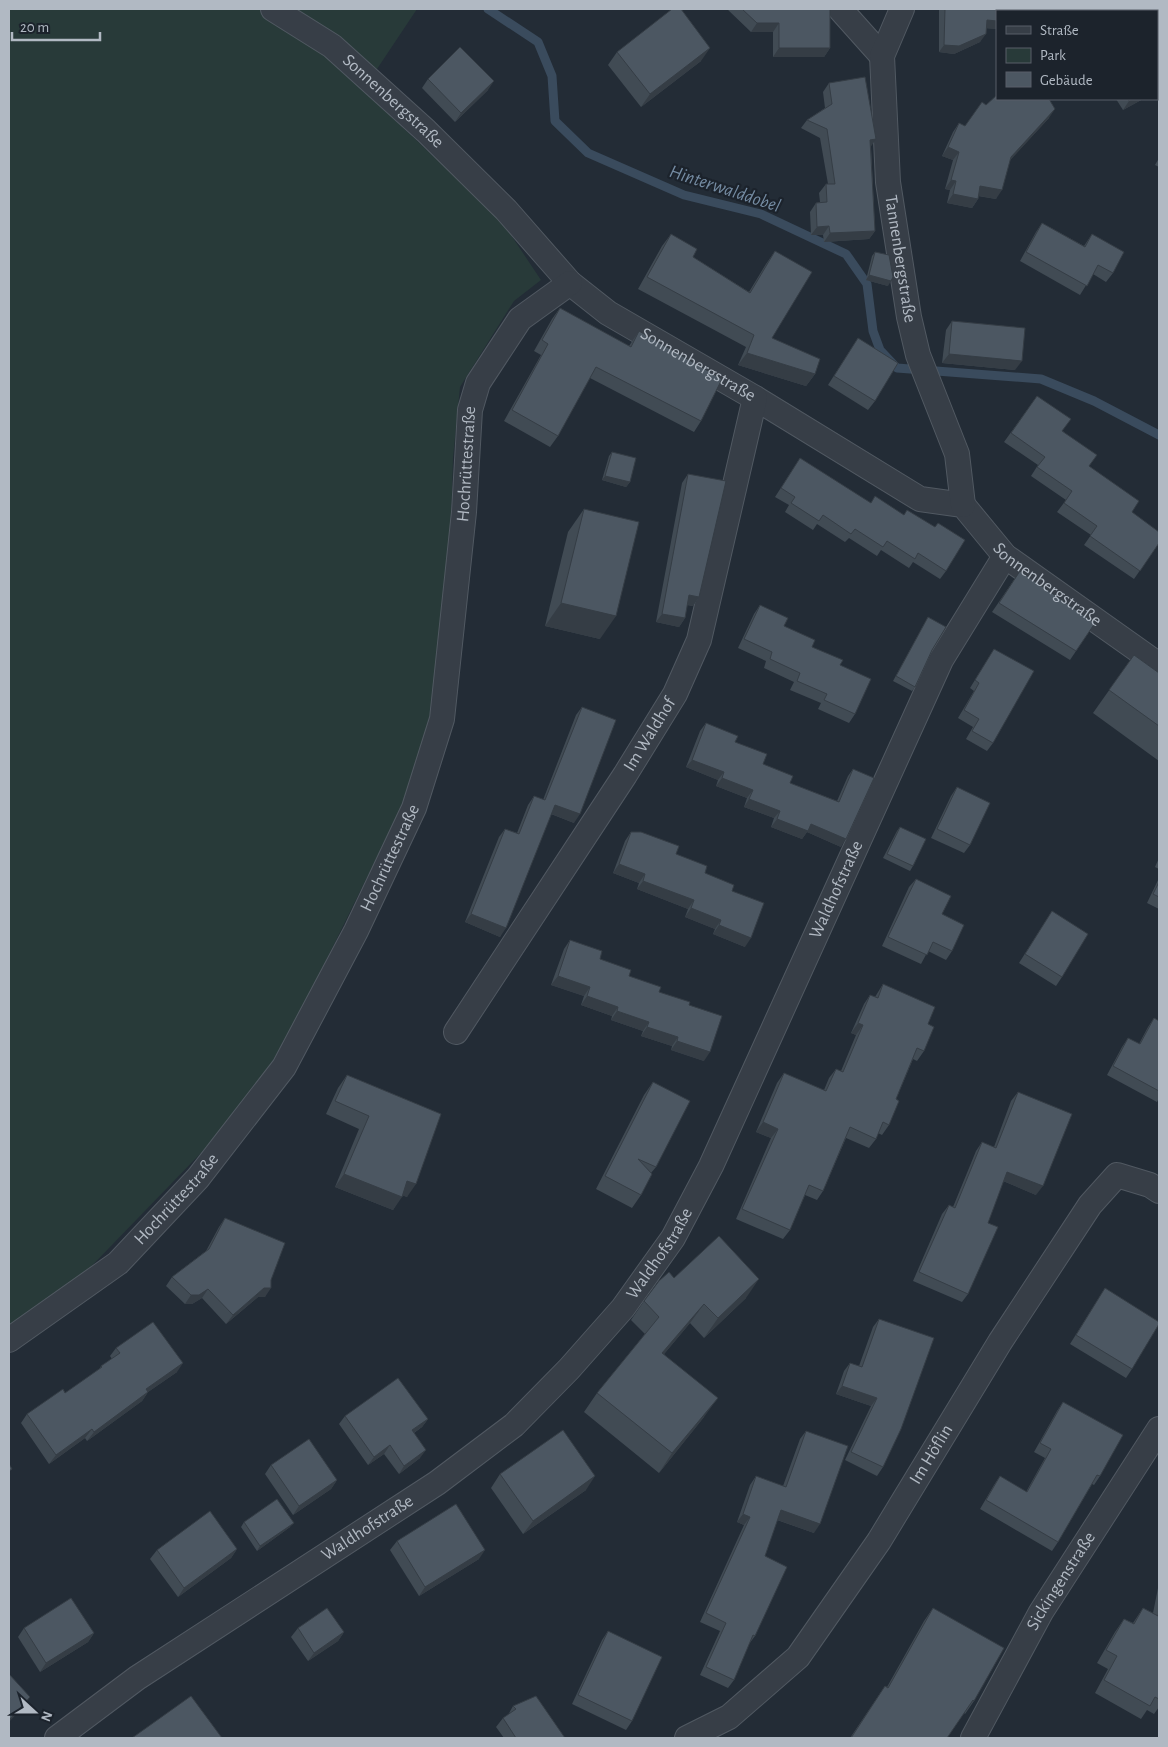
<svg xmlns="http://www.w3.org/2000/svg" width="1168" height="1747" viewBox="0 0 1168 1747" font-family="'Alegreya Sans',sans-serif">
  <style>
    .green { fill: #283a39 }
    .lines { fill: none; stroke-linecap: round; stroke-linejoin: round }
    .stream { stroke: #3a4b5d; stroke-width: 9 }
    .minor-casing { stroke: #515962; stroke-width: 26 }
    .minor { stroke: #373e47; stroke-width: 24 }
    .wall { fill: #414b54 }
    .shaded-wall { fill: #353d45 }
    .building { fill: #4c5762; stroke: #353d45 }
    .labels { text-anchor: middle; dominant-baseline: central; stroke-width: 4.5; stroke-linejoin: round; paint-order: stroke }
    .street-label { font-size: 18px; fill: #b1b9c3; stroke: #1c232c }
    .water-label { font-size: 19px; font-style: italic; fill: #758ca3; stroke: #1c232c }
  </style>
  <rect width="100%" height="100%" fill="#232c36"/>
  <path class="green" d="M9,9H417L363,90L501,220L541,280L514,301L460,387L453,458L449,595L431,710L410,790L283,1048L228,1125L81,1277L9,1330Z"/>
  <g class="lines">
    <path class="stream" d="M488,9L538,42L552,76L555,121L588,153L684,195L761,214L846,254L867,284L873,331L880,350L897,368L1041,379L1094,401L1159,435"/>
    <g class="minor-casing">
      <g id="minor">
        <path id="s1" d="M273,9L332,46L426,131L506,210L570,283L608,313L755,398L920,499L963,505L1005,556L1159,665"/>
        <path d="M840,9L882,56"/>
        <path id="s2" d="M902,9L882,56L888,182L909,317L918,355L957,454L963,505"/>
        <path id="s3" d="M456,1032L625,775L675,694L699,640L755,398"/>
        <path id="s4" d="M9,1340L118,1263L198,1178L284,1067L356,931L414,808L442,719L464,512L470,410L478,383L520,319L570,283"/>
        <path id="s5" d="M57,1738L137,1678L437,1483L514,1425L569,1369L623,1308L673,1238L711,1166L941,660L1005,556"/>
        <path id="s6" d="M687,1738L729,1717L798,1657L879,1541L1000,1342L1090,1205L1117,1175L1150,1185L1159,1191"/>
        <path id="s7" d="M973,1738L1041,1612L1159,1429"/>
      </g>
    </g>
    <use href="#minor" class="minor"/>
  </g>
  <g class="wall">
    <path d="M727,9H830V48L824,57H773V32H751Z"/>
    <path d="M939,9H1035L997,11V29L986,28L980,42L954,54L939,52Z"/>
    <path d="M1068,9H1126L1127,11H1070Z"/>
    <path d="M617,52L701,61L641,107L608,65Z"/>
    <path d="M428,79L488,90L455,122L422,88Z"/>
    <path d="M829,83L871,147L875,231L869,239L824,242L823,235H811L810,212L816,203L820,202L819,193L826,184H828L820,138L801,128L807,120L825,108L823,92Z"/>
    <path d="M1116,99H1143L1123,110Z"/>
    <path d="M986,105L1049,118L1010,160L996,199L978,196V199L972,208L947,203L950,190L945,189L953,160L942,156L953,132L959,123L965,126Z"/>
    <path d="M1159,158V167L1155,165Z"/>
    <path d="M1042,223L1084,246L1092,234L1113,273L1106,282L1093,274L1080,295L1020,261L1036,232Z"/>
    <path d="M671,234L693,257L749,292L766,264L775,251L772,338L815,374L806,386L738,365L746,347L638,289L662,246Z"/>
    <path d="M875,252L888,286L866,280L872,256Z"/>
    <path d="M560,308L629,346L639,331L701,421L694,432L590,378L558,436L550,447L504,421L541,355L534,351L552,319Z"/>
    <path d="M952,321L1015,370L942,363L946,330Z"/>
    <path d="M858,338L875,401L868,410L828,385Z"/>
    <path d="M1037,396L1089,466L1159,543L1134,579L1084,545L1091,535L1057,512L1066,500L1031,476L1038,465L1004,442Z"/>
    <path d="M612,452L630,482L626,487L602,480L609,456Z"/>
    <path d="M800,458L946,571L940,579L913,562L909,568L881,550L877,556L849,538L845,542L817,524L813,530L785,512L789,505L775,497Z"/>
    <path d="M688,474L699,597L693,606L687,605L685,618L679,627L656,622L682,483Z"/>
    <path d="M584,509L600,639L545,626L568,532Z"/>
    <path d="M1020,571L1095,623L1070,660L992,612Z"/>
    <path d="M760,605L784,626L812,647L840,665L855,714L849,723L818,709L821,703L790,690L794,682L764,668L766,661L738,648L754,614Z"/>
    <path d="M928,617L915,687L912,691L893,681Z"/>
    <path d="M994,649L993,743L987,751L966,739L973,727L958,718L974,691L970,688Z"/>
    <path d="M1134,655L1159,673V761L1093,713Z"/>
    <path d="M582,707L574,823L551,814L500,937L465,922L499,837L505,829L517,833L528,805L534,796L543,800L576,715Z"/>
    <path d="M706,723L735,742L763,764L790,783L837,801L848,776L853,769L841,847L807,832L802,839L771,827L774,818L744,807L747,798L716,786L718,780L686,767L700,731Z"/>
    <path d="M957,787L970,845L964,853L931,838L951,796Z"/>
    <path d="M900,827L913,866L910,871L883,858L897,831Z"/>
    <path d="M631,832L676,854L732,891L745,947L713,934L715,929L685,917L688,909L637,889L639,883L613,873L625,841Z"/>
    <path d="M1159,858V869L1155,867Z"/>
    <path d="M1159,878V909L1147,903Z"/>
    <path d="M916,879L942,914L952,951L946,960L928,951L921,964L882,946L909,887Z"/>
    <path d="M1052,911L1062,977L1056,986L1019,963Z"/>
    <path d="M570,940L600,959L629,976L659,992L689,1005L704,1061L671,1050L672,1046L641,1036L643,1031L611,1020L612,1016L581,1005L584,996L551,985L564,949Z"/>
    <path d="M883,984L928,1024L924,1051L917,1061L913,1059L896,1099L889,1125L882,1135L878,1133L876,1139L869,1148L846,1138L823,1191L817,1200L805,1195L790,1230L783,1239L736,1219L771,1138L756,1132L777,1083L784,1073L824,1090L829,1078L836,1069L841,1071L856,1035L851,1033L864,1004L870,995L875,997Z"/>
    <path d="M1154,1018L1159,1021V1098L1157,1102L1107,1075L1122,1047L1128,1038L1139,1044L1148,1027Z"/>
    <path d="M347,1075L441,1114L407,1197L402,1195L393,1210L335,1187L359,1129L326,1114L338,1088Z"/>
    <path d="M653,1082L656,1167L651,1173L641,1195L632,1208L596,1189L644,1095Z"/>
    <path d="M1018,1092L1036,1195L1003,1181L988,1223L968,1294L962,1302L913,1281L942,1214L949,1205L953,1207L976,1151L982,1142L994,1147L1011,1101Z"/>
    <path d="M225,1218L271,1280L265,1297H258L226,1324L202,1298L192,1304H185L166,1286L172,1277L206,1251L219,1227Z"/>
    <path d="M674,1278L746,1298L704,1338L690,1323L664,1354L704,1417L659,1473L584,1412L597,1393L645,1334L631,1320L644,1301Z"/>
    <path d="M1105,1288L1132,1369L1126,1378L1070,1344Z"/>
    <path d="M879,1319L883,1467L877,1476L845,1460L871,1406L836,1394L844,1371L850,1363L859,1366L873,1327Z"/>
    <path d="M116,1348L177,1372L148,1392L142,1401L87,1441L85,1438L49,1464L21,1423L27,1414L65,1393L99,1370L101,1366L112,1359L110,1356Z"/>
    <path d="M1063,1402L1100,1476L1094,1485L1092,1484L1058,1542L1052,1551L980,1509L994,1485L1000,1476L1026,1492L1045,1458L1034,1452L1057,1411Z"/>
    <path d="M345,1416L428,1419L422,1427L414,1433L420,1458L399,1474L384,1454L368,1465L339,1424Z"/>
    <path d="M806,1431L814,1533L777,1520L765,1556L755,1636L749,1644L734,1680L728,1688L700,1675L720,1631L700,1622L744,1525L737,1522L750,1485L756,1476L783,1486L800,1439Z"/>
    <path d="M271,1465L337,1480L331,1489L293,1515L265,1474Z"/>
    <path d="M500,1474L586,1490L523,1534L491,1488Z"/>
    <path d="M244,1522L290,1527L257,1551L241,1527Z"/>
    <path d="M397,1541L479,1559L419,1596L390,1550Z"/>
    <path d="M237,1549L231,1558L178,1597L150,1559L157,1550Z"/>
    <path d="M1159,1583V1707L1154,1714L1147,1710L1141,1719L1095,1693L1108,1669L1097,1663L1115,1632L1124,1619L1133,1623L1143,1608L1153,1613Z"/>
    <path d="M933,1608L974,1701L965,1714L964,1713L947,1738H850L885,1686L887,1687L924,1621Z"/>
    <path d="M24,1628L94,1633L88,1642L40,1672L18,1637Z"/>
    <path d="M298,1628L344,1632L338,1641L308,1661L291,1637Z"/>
    <path d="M608,1631L632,1721L626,1730L572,1704L602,1640Z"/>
    <path d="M513,1706L565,1738H504L496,1727L503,1718L508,1715Z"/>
  </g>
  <g class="shaded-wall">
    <path d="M987,20L997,21V29L981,28Z"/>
    <path d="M757,23H779L773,32H751Z"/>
    <path d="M986,34L980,42L954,54L939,52L944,45Z"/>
    <path d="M710,48L701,61L641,107L650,94Z"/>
    <path d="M779,48H830L824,57H773Z"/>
    <path d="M494,81L488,90L455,122L461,113Z"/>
    <path d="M1159,84V89L1157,90V85Z"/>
    <path d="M1134,99H1143L1123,110L1129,101Z"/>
    <path d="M1055,109L1049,118L1005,166L1011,157Z"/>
    <path d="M876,139L870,148V140Z"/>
    <path d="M948,147L959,152L953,160L942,156Z"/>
    <path d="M951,180L956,181L950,190L945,189Z"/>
    <path d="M980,186L1002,190L996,199L974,195Z"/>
    <path d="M953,194L978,199L972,208L947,203Z"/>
    <path d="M829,226L823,235H811L817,227Z"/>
    <path d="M875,231L869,239L824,242L830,233Z"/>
    <path d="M869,275L891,281L888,286L866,280Z"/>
    <path d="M747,353L815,374L806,386L738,365Z"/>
    <path d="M949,354L1022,361L1015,370L942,363Z"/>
    <path d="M605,476L630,482L626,487L602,480Z"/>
    <path d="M689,595L699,597L693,606L683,604Z"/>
    <path d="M561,603L616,616L600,639L545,626Z"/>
    <path d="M662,614L685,618L679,627L656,622Z"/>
    <path d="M692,760L724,772L718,780L686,767Z"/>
    <path d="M722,778L753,790L747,798L716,786Z"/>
    <path d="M749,799L780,811L774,818L744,807Z"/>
    <path d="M555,805L580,814L574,823L549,813Z"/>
    <path d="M777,819L811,824L846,839L841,847L807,832L802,839L771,827Z"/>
    <path d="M619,864L645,874L639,883L613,873Z"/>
    <path d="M643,881L694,900L688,909L637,889Z"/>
    <path d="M691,908L721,920L715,929L685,917Z"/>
    <path d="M471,914L506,928L500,937L465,922Z"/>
    <path d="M719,925L751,938L745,947L713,934Z"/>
    <path d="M558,976L590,987L584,996L551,985Z"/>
    <path d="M587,996L618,1007L612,1016L581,1005Z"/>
    <path d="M617,1011L649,1022L643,1031L611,1020Z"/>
    <path d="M858,1023L863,1025L856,1035L851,1033Z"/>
    <path d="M647,1027L678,1037L672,1046L641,1036Z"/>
    <path d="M677,1041L710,1052L704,1061L671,1050Z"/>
    <path d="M763,1122L778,1129L771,1138L756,1132Z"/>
    <path d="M1007,1172L1043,1186L1036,1195L1001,1180Z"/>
    <path d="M344,1174L402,1197L393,1210L335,1187Z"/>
    <path d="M407,1181L416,1184L407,1197L398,1194Z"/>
    <path d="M759,1279L746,1298L704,1338L718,1318Z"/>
    <path d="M264,1288H271L265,1297H258L226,1324L233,1315Z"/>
    <path d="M208,1289L202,1298L192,1304H185L191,1295Z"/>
    <path d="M704,1304L690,1323L649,1372L662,1353Z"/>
    <path d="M183,1363L177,1372L148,1392L142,1401L87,1441L94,1432L146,1389Z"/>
    <path d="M842,1386L877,1398L871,1406L836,1394Z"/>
    <path d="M718,1398L704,1417L659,1473L672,1453Z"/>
    <path d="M428,1419L422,1427L406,1438L412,1430Z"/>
    <path d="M92,1429L85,1438L49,1464L56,1455Z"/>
    <path d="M390,1445L384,1454L368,1465L374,1457Z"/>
    <path d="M426,1450L420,1458L399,1474L404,1466Z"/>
    <path d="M595,1476L586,1490L523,1534L533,1521Z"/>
    <path d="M337,1480L331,1489L293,1515L299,1506Z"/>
    <path d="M781,1510L820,1524L814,1533L775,1519Z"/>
    <path d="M743,1514L750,1517L744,1525L737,1522Z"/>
    <path d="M294,1523L290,1527L257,1551L260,1546Z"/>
    <path d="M237,1549L231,1558L178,1597L184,1588Z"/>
    <path d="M485,1550L479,1559L419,1596L425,1587Z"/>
    <path d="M344,1632L338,1641L308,1661L314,1653Z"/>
    <path d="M94,1633L88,1642L40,1672L46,1663Z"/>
    <path d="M30,1697L24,1706L9,1722V1720Z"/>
  </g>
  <g class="building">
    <path d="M672,9H681L710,48L650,94L617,52Z"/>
    <path d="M742,9H830V48H779V23H757Z"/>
    <path d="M945,9H1035V11H997V21L987,20L986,34L959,46L944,45Z"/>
    <path d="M1080,9H1126L1127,11H1081Z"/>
    <path d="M460,47L494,81L461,113L428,79Z"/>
    <path d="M1157,62L1159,66V84L1157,85Z"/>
    <path d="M865,77L876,139L870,140L875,231L830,233L829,226L817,227L816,203L827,202L826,184H835L827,129L807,120L832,104L829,83Z"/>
    <path d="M997,95V99H1049L1055,109L1011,157L1002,190L980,186L978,199L953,194L956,181L951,180L959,152L948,147L959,123L965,126L982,102L986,105Z"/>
    <path d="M1127,99H1134L1129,101Z"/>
    <path d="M1042,223L1085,247L1092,234L1124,252L1113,273L1098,265L1087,286L1026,252Z"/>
    <path d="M671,234L697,249L693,257L750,293L775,251L812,272L772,338L820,359L815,374L747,353L754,335L647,277Z"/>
    <path d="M875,252L889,255L893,277L891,281L869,275Z"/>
    <path d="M560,308L631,347L639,331L722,379L701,421L596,367L558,436L512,410L548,344L542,340Z"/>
    <path d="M952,321L1025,328L1022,361L949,354Z"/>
    <path d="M858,338L898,363L875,401L834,376Z"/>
    <path d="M1037,396L1071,419L1062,431L1097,455L1089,466L1139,501L1132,512L1159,532V543L1140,571L1090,536L1097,526L1064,503L1072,491L1037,467L1045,457L1011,433Z"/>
    <path d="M612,452L636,458L630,482L605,476Z"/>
    <path d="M800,458L871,503L875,496L904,515L907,510L935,527L938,523L965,540L946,571L918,553L915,559L887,541L883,547L855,529L851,534L823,515L819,521L791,503L795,497L781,488Z"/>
    <path d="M688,474L726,481L699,597L689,595L685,618L662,614Z"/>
    <path d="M584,509L639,522L616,616L561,603Z"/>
    <path d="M1020,571L1095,623L1076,651L999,603Z"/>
    <path d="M760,605L788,618L784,626L815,640L812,647L843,660L840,665L871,679L855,714L824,700L827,694L797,681L800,673L770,659L772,652L744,639Z"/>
    <path d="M928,617L946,627L932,650L915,687L896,676Z"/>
    <path d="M994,649L1034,671L993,743L972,731L979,719L964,710L979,683L975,680Z"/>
    <path d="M1134,655L1159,673V726L1109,690Z"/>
    <path d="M582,707L616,720L580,814L555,805L506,928L471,914L505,829L519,834L534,796L545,800Z"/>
    <path d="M706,723L738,736L735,742L767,754L763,764L793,776L790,783L839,802L853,769L874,778L846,839L811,824L808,831L777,819L780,811L749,799L753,790L722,778L724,772L692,760Z"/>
    <path d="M957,787L990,803L970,845L937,829Z"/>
    <path d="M900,827L926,839L913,866L887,854Z"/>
    <path d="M631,832H641L679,846L676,854L707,866L705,873L734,885L732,891L764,903L751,938L719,925L721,920L691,908L694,900L643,881L645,874L619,864Z"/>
    <path d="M916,879L951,896L942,914L964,925L952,951L933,942L927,955L888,937Z"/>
    <path d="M1159,882V897L1153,894Z"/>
    <path d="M1052,911L1088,934L1062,977L1025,954Z"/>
    <path d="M570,940L602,951L600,959L631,970L629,976L661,987L659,992L690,1002L689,1005L722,1016L710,1052L677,1041L678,1037L647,1027L649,1022L617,1011L618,1007L587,996L590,987L558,976Z"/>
    <path d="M883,984L935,1007L928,1024L934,1027L924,1051L917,1048L896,1099L899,1101L889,1125L883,1122L876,1139L850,1127L823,1191L809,1185L790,1230L742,1209L778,1129L763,1122L784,1073L826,1091L836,1069L843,1072L863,1025L858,1023L870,995L878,998Z"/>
    <path d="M1154,1018L1159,1021V1091L1113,1066L1128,1038L1140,1044Z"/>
    <path d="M347,1075L441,1114L416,1184L407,1181L402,1197L344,1174L369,1116L335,1101Z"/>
    <path d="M653,1082L690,1101L656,1167L638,1159L652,1174L641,1195L605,1176Z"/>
    <path d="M1018,1092L1072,1114L1043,1186L1007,1172L988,1223L998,1227L968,1294L919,1272L949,1205L955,1208L982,1142L996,1148Z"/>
    <path d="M225,1218L285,1243L271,1280V1288H264L233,1315L208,1289L199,1295H191L172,1277L209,1249Z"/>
    <path d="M719,1236L759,1279L718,1318L704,1304L662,1353L718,1398L672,1453L597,1393L659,1317L644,1301L659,1281L669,1272L674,1278Z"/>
    <path d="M1105,1288L1159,1322V1324L1132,1369L1076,1335Z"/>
    <path d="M879,1319L934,1338L901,1429L883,1467L851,1452L877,1398L842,1386L850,1363L862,1367Z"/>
    <path d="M153,1322L183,1363L146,1389L148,1392L94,1432L92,1429L56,1455L27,1414L63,1389L65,1393L102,1367L101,1366L120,1353L116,1348Z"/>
    <path d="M398,1378L428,1419L412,1430L426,1450L404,1466L390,1445L374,1457L345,1416Z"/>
    <path d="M1063,1402L1123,1435L1100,1476L1097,1475L1058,1542L986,1500L1000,1476L1027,1492L1051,1449L1040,1443Z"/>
    <path d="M563,1430L595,1476L533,1521L500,1474Z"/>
    <path d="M806,1431L848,1446L820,1524L781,1510L765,1556L787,1567L755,1636L753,1635L734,1680L706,1667L726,1623L706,1613L750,1517L743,1514L756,1476L786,1487Z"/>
    <path d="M309,1439L337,1480L299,1506L271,1465Z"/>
    <path d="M9,1464L12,1469L9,1471Z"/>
    <path d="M277,1499L294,1523L260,1546L244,1522Z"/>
    <path d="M456,1504L485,1550L425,1587L397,1541Z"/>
    <path d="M210,1511L237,1549L184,1588L157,1550Z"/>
    <path d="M71,1598L94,1633L46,1663L24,1628Z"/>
    <path d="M327,1608L344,1632L314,1653L298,1628Z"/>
    <path d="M933,1608L1004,1648L974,1701L973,1700L947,1738H851L885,1686L888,1688Z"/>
    <path d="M1143,1608L1158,1616L1159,1611V1699L1155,1697L1150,1706L1104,1680L1117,1656L1106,1650L1124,1619L1134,1624Z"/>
    <path d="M608,1631L662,1657L632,1721L578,1695Z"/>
    <path d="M9,1674L30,1697L9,1720Z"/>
    <path d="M191,1696L222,1738H132Z"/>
    <path d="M536,1696L565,1738H516L503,1718L516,1709L513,1706Z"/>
  </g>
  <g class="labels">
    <g class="street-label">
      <text stroke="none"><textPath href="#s1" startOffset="152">Sonnenbergstraße</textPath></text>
      <text stroke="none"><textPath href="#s2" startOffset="255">Tannenbergstraße</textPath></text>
      <text stroke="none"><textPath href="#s1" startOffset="558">Sonnenbergstraße</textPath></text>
      <text stroke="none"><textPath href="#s4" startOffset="1030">Hochrüttestraße</textPath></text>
      <text stroke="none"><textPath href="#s1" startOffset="978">Sonnenbergstraße</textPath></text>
      <text stroke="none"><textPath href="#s3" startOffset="355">Im Waldhof</textPath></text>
      <text stroke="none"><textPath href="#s4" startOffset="625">Hochrüttestraße</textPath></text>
      <text stroke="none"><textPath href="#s5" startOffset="1185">Waldhofstraße</textPath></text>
      <text stroke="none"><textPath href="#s4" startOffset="220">Hochrüttestraße</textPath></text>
      <text stroke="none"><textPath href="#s5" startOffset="780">Waldhofstraße</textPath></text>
      <text stroke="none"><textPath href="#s6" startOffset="381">Im Höflin</textPath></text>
      <text stroke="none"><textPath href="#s5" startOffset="375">Waldhofstraße</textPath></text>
      <text stroke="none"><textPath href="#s7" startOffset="180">Sickingenstraße</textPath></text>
    </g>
    <g class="water-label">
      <text transform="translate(725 189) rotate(18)">Hinterwalddobel</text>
    </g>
  </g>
  <rect width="1168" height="1747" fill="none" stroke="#b1b9c3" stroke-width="20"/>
  <rect x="996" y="10" width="162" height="90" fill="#1c232c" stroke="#585f68"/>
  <rect x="1006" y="26" width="25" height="8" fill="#373e47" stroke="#585f68"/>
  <text x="1040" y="35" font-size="15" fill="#b1b9c3">Straße</text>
  <rect x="1006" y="48" width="25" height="15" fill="#283a39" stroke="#585f68"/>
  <text x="1040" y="60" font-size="15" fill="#b1b9c3">Park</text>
  <rect x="1006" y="72" width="25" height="15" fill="#4c5762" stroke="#585f68"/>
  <text x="1040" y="85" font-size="15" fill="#b1b9c3">Gebäude</text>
  <g transform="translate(35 1712) rotate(111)" stroke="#1c232c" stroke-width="4" paint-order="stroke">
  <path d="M0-4L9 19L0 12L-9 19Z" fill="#b1b9c3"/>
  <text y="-8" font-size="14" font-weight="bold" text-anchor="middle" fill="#b1b9c3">N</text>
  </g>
  <path d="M12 32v8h88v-8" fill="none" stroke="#b1b9c3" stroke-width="2.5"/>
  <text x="20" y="32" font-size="15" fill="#b1b9c3" stroke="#1c232c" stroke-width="4" paint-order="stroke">20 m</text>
</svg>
